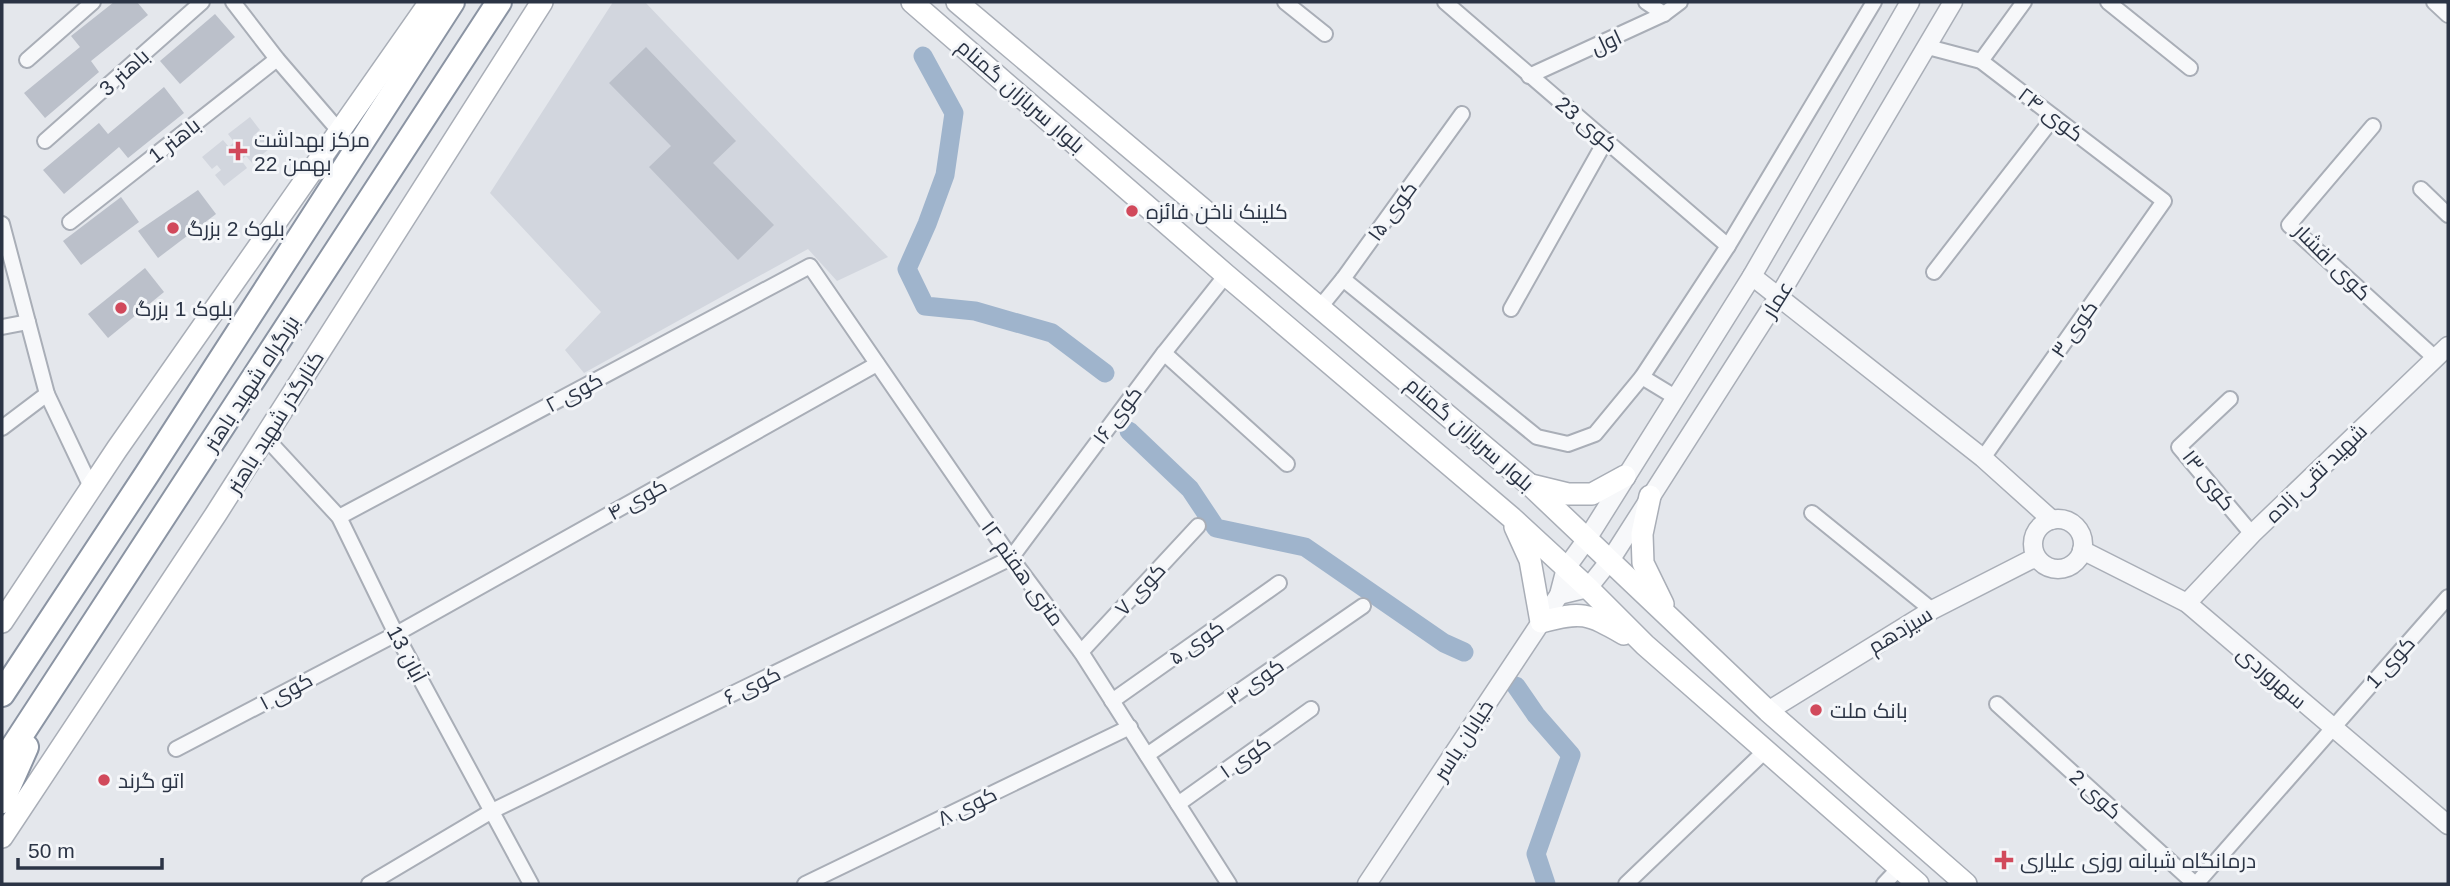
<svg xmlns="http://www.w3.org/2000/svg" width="2450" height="886" viewBox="0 0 2450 886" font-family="Arial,Cairo,sans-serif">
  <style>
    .built { fill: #d2d6de }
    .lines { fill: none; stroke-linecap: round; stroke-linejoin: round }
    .canal { stroke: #9fb4cc; stroke-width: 19 }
    .building { fill: #bbc0ca }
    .minor-casing { stroke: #a9aeb7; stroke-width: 18 }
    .tertiary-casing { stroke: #a9aeb7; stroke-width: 21 }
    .secondary-casing { stroke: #a9aeb7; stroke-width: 24 }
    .trunk-casing { stroke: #8b94a3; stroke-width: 28 }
    .minor { stroke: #f7f8fa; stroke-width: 14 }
    .tertiary { stroke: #f7f8fa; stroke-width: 18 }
    .secondary { stroke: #fff; stroke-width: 21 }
    .trunk { stroke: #fff; stroke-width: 24 }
    .poi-dot { fill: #d1495b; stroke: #f4f6f9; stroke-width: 2.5 }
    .labels { text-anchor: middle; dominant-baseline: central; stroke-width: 6; stroke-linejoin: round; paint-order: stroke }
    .street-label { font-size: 21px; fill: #2b3445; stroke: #f4f6f9 }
    .poi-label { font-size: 21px; fill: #2b3445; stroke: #f4f6f9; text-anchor: start }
  </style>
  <rect width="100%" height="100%" fill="#e4e7ec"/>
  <g class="built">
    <path d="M613,2H645L888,257L837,281L808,249L584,373L565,350L601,312L490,193Z"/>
    <path d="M250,117L260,130L253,136L256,139L264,133L274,145L252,163L246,156L241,160L247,168L224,186L215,175L221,170L217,165L212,169L202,157L223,140L229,147L234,142L228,134Z"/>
  </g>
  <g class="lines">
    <g class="canal">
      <path d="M923,56L954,113L945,175L927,224L907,269L925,306L975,311L1052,333L1105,373"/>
      <path d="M1129,431L1190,489L1216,528L1305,547L1444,643L1464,652"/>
      <path d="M1516,686L1536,715L1571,755L1536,854L1546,884"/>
    </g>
  </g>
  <g class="building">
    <path d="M114,2H137L148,15L91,61L99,72L45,118L24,93L80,47L71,36Z"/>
    <path d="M215,14L235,37L180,84L160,61Z"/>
    <path d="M646,47L736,141L713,163L774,225L738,260L649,167L671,146L609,83Z"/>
    <path d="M164,87L184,113L128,158L119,147L64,194L43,170L99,123L108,134Z"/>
    <path d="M198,190L216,214L158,258L138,231Z"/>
    <path d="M121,197L139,222L81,265L63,241Z"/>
    <path d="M145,268L164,292L108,338L88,314Z"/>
  </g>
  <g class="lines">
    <g class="minor-casing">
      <g id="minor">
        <path d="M233,2L277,59L340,132"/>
        <path d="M1285,2L1325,34"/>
        <path d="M1445,2L1728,246"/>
        <path d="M1646,2L1664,14"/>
        <path d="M2108,2L2190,68"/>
        <path d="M2434,2L2448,15"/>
        <path d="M1928,47L1981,61L2164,201L1983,458"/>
        <path d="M27,60L93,2"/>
        <path d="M1981,61L2024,2"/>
        <path d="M1529,76L1664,14L1680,2"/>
        <path d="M2373,126L2289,225L2435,358"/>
        <path d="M45,141L202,2"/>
        <path d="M2421,189L2448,215"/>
        <path d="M70,222L277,59"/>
        <path d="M2,224L47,394L92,489"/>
        <path d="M1934,272L2054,117"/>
        <path d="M1343,279L1537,437L1568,444L1595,434L1642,377L1728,246L1874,2"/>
        <path d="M1321,306L1343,279L1462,114"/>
        <path d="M1511,309L1606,140"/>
        <path d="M2,327L28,322"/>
        <path d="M1164,353L1287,464"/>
        <path d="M1642,377L1675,397"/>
        <path d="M2230,399L2179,447L2252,534"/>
        <path d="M2,428L47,394"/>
        <path d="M265,437L339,517L396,634L531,884"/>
        <path d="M1812,513L1932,610"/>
        <path d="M339,517L810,266L1011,558L1081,652L1229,884"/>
        <path d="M1081,652L1198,526"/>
        <path d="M1112,701L1279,583"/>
        <path d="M1997,704L2195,884"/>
        <path d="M176,749L396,634L877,364"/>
        <path d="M1147,755L1363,606"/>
        <path d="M1178,804L1311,709"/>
        <path d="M369,884L492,811L1011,558L1164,353L1226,275"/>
        <path d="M805,884L1130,727"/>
        <path d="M1626,884L1764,752"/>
        <path d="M1884,884L1900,867"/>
        <path d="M2196,884L2448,597"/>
      </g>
    </g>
    <g class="tertiary-casing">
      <g id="tertiary">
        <path d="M1752,276L1983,458L2052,520"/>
        <circle cx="2058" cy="544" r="25"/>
        <path d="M2082,550L2187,603L2448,825"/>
        <path d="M1559,595L1588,588L1611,559L1779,296L1953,2"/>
        <path d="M2187,603L2252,534L2448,346"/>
        <path d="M1768,711L1932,610L2036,557"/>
        <path d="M1367,884L1559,595L1566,568L1587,539L1752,276L1910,2"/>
      </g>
    </g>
    <g class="secondary-casing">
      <g id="secondary">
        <path d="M912,2L1226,275L1512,518L1588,588L1645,645L1918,884"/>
        <path d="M957,2L1530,485L1768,711L1966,884"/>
        <path d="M1531,485L1568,494H1592L1625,476"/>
        <path d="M1650,496L1642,534L1643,563L1663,604"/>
        <path d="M1515,527L1530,560L1541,622C1582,611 1587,613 1624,634"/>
        <path d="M2,622L117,449L430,2"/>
        <path d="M2,837L216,514L542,2"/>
      </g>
    </g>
    <g class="trunk-casing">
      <g id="trunk">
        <path d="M2,694L147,474L452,2"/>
        <path d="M2,764L499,2"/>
        <path d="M2,801L26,747"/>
      </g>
    </g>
    <use href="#minor" class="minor"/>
    <use href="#tertiary" class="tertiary"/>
    <use href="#secondary" class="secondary"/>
    <use href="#trunk" class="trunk"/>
  </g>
  <g class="poi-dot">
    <path d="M234.5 140.5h7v7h7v7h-7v7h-7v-7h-7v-7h7z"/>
    <circle cx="1132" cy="211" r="7"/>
    <circle cx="173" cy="228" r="7"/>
    <circle cx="121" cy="308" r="7"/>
    <circle cx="1816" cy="710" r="7"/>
    <circle cx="104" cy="780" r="7"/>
    <path d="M2000.5 849.5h7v7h7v7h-7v7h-7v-7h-7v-7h7z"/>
  </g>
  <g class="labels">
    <g class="street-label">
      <text transform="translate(1606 42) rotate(-25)">اول</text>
      <text transform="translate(124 72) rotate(-42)">باهنر 3</text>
      <text transform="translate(1021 96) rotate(41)">بلوار سربازان گمنام</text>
      <text transform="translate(2051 114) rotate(37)">کوی ۲۴</text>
      <text transform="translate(1587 124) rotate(40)">کوی 23</text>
      <text transform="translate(174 140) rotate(-38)">باهنر 1</text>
      <text transform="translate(1392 211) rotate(-54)">کوی ۱۵</text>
      <text transform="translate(2333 262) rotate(45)">کوی افشار</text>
      <text transform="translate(1777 299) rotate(-58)">عمار</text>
      <text transform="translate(2074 329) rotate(-55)">کوی ۳</text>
      <text transform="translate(251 383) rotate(-57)">بزرگراه شهید باهنر</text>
      <text transform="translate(574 392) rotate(-28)">کوی ۲</text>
      <text transform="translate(1117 415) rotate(-53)">کوی ۱۶</text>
      <text transform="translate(275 422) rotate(-58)">کنارگذر شهید باهنر</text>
      <text transform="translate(1470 434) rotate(41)">بلوار سربازان گمنام</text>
      <text transform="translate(2316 473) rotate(-44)">شهید تقی زاده</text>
      <text transform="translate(2209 480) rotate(52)">کوی ۱۳</text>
      <text transform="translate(637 499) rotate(-29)">کوی ۴</text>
      <text transform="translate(1023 573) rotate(54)">۱۲ متری هفتم</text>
      <text transform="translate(1140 589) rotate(-47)">کوی ۷</text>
      <text transform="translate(1900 630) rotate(-31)">سیزدهم</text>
      <text transform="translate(1196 642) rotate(-35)">کوی ۵</text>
      <text transform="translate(407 654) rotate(62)">13 آبان</text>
      <text transform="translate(2390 662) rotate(-48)">کوی 1</text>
      <text transform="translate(2272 677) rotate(41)">سهروردی</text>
      <text transform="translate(1255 681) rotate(-35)">کوی ۳</text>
      <text transform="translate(752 685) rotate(-26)">کوی ۶</text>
      <text transform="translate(286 691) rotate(-28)">کوی ۱</text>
      <text transform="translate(1463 740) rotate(-57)">خیابان یاسر</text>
      <text transform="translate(1245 757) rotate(-35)">کوی ۱</text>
      <text transform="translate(2096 794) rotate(42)">کوی 2</text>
      <text transform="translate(967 806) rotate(-26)">کوی ۸</text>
    </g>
    <g class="poi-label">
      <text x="254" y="139">مرکز بهداشت<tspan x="254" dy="24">22 بهمن</tspan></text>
      <text x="1146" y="211">کلینک ناخن فائزه</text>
      <text x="187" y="228">بلوک 2 بزرگ</text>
      <text x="135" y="308">بلوک 1 بزرگ</text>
      <text x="1830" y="710">بانک ملت</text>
      <text x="118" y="780">اتو گرند</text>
      <text x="2020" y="860">درمانگاه شبانه روزی علیاری</text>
    </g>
  </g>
  <rect width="2450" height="886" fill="none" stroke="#2b3445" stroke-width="7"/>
  <path d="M18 858v10h144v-10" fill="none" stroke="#2b3445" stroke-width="3.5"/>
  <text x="28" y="858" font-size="21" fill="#2b3445" stroke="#f4f6f9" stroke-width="5" paint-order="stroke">50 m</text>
</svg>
